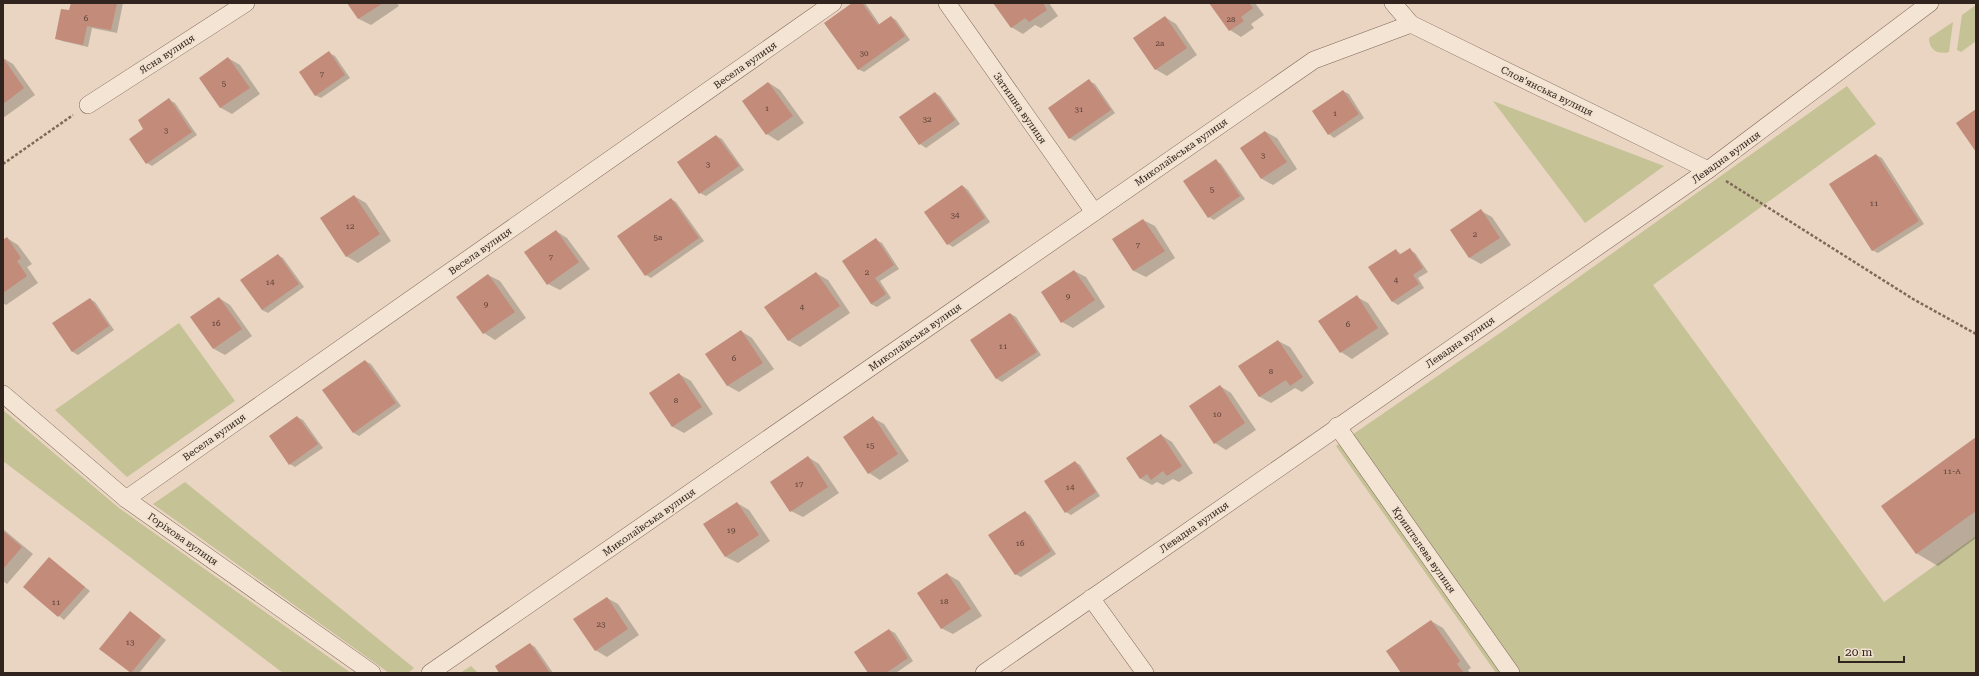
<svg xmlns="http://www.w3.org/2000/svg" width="1979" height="676" viewBox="0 0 1979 676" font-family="'Roboto Serif',serif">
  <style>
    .green { fill: #c5c296 }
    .shadow { fill: #0003 }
    .building { fill: #c38b7a }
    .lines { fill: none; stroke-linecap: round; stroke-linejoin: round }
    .minor-casing { stroke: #80675a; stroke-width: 18 }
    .path { stroke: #80675a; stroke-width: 2.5; stroke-dasharray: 3 2; stroke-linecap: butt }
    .minor { stroke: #f4e4d3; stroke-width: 17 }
    .labels { text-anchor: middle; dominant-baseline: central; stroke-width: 4; stroke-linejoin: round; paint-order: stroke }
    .number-label { font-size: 8px; fill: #563d34 }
    .street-label { font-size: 10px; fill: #31231d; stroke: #f1e1cf }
  </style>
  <rect width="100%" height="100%" fill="#e9d5c1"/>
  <g class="green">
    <path d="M1976,5V41L1961,52L1957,50L1962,15Z"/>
    <path d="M1953,22L1949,52C1938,55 1929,50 1929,38Z"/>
    <path d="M1847,86L1876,124L1653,285L1884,602L1976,536V673H1496L1336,446L1513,324Z"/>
    <path d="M1493,101L1664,166L1585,223Z"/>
    <path d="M179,323L235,401L127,477L55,410Z"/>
    <path d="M3,410L119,508L351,673H283L3,461Z"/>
    <path d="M185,482L414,668L408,673H389L153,504Z"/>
    <path d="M471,666L478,673H460Z"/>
  </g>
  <g class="shadow">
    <path d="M72,3H123L117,33L92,28L88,47L62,41L56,38L70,11Z"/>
    <path d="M348,3H397L399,6L371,25L359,19Z"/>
    <path d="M854,3H865L880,25L891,17L896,20L910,40L864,72L858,69Z"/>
    <path d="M994,3H1049L1058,16L1041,28L1035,25L1023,34L1011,27Z"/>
    <path d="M1211,3H1255L1264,15L1251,24L1254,28L1241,37L1230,30Z"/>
    <path d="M1165,17L1176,24L1197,55L1167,76L1155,69Z"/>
    <path d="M329,53L335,56L350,78L321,98L315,95Z"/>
    <path d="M3,58L13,64L35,95L3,118Z"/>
    <path d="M228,58L240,65L260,94L232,114L221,108L200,78Z"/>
    <path d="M1089,81L1095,84L1115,113L1075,141L1069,138Z"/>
    <path d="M769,83L780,90L804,123L778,141L767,134Z"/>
    <path d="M1343,91L1349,94L1364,118L1334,138L1329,134Z"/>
    <path d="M935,93L940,96L960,124L926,148L920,144L901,117Z"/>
    <path d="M169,100L175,103L197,135L152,166L147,163L145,129Z"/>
    <path d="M1266,132L1277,138L1297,169L1273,185L1262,179L1241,148Z"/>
    <path d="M716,136L722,139L744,170L706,196L700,193L678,163Z"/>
    <path d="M1876,155L1882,158L1924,224L1878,253L1872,250Z"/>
    <path d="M1216,161L1221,164L1245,199L1214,220L1209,217Z"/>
    <path d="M963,186L968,190L990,222L953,247L948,244Z"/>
    <path d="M354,196L366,203L391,241L358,263L346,256Z"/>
    <path d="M671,199L676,202L704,241L651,278L646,275Z"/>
    <path d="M1481,211L1492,217L1511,245L1481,264L1470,258L1452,230Z"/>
    <path d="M1143,220L1155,226L1175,258L1146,277L1134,271L1113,240Z"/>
    <path d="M556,231L567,238L590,269L560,290L548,284Z"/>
    <path d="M7,238L18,245L32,264L27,267L38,283L6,305L3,303V241Z"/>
    <path d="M876,240L882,243L899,269L880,281L891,298L877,307L871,304Z"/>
    <path d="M1396,250L1402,255L1410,250L1415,253L1428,272L1418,278L1424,288L1398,305L1393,302Z"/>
    <path d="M278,255L283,258L304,287L268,313L262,310Z"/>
    <path d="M1074,271L1086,277L1105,307L1073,328L1062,322Z"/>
    <path d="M816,273L828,280L850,313L800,347L788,340Z"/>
    <path d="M488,275L500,281L526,318L495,340L484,333Z"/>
    <path d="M1357,297L1368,303L1389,334L1352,359L1341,352Z"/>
    <path d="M219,298L230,305L252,336L225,355L214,349L192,317Z"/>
    <path d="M90,299L95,302L114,330L78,355L73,352L54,324Z"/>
    <path d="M1011,314L1016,317L1041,355L1002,382L997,379L971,340Z"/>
    <path d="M741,331L752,338L774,369L739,392L728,386L707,354Z"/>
    <path d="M1278,341L1290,347L1314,383L1302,392L1295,388L1271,403L1260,397L1240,366Z"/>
    <path d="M365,361L371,364L401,406L359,436L354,433L324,390Z"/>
    <path d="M679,374L691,381L713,414L684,433L673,427L651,393Z"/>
    <path d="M1220,386L1231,393L1256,430L1226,450L1215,443Z"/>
    <path d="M297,417L303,420L323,448L295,467L290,464Z"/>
    <path d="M873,418L884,424L909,461L880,480L869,473Z"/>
    <path d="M1161,435L1172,442L1193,473L1179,482L1173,479L1163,485L1157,482L1152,485L1141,479L1127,458Z"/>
    <path d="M1976,438V538L1938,566L1916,553Z"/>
    <path d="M808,457L819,464L839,493L803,517L791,511Z"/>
    <path d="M1075,462L1080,465L1100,496L1071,515L1066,512Z"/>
    <path d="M737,503L749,510L770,541L738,563L726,557L705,525Z"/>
    <path d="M1025,512L1030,515L1056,554L1021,577L1015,574Z"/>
    <path d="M3,529L33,554L7,584L3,581Z"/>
    <path d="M49,558L90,591L64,620L25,587Z"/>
    <path d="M947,574L959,581L982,616L953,634L941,628Z"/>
    <path d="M607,598L618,604L639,635L607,657L595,650Z"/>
    <path d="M130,612L166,640L139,673H131L101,648Z"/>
    <path d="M1431,621L1443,628L1471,668L1468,670L1470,673H1403Z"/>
    <path d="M889,630L895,633L913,661L896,673H869Z"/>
    <path d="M530,644L535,647L553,673H501Z"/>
  </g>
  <g class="building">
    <path d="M71,3H117L111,30L87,26L83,45L55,39L61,9L69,10Z"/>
    <path d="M347,3H383L358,19Z"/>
    <path d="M852,3H862L878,25L891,16L905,36L858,70L824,23Z"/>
    <path d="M993,3H1043L1047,10L1029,22L1025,18L1011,28Z"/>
    <path d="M1209,3H1249L1253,8L1241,17L1244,21L1229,31Z"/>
    <path d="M1165,16L1187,48L1155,70L1133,38Z"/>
    <path d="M329,51L345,75L315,96L299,72Z"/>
    <path d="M228,57L250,88L220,108L199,78Z"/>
    <path d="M3,58L24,88L3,104Z"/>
    <path d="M1089,79L1111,110L1069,139L1048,108Z"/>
    <path d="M768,82L793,116L766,135L742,101Z"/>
    <path d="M1343,90L1359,114L1328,135L1312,111Z"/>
    <path d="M935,92L955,120L919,145L899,117Z"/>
    <path d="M169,98L192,132L146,164L129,139L143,129L138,120Z"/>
    <path d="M1976,109V152L1956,123Z"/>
    <path d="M1265,131L1287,162L1261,179L1240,148Z"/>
    <path d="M716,135L739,166L699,194L677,162Z"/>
    <path d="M1876,154L1919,221L1872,251L1829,184Z"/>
    <path d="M1216,159L1240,196L1208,218L1183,181Z"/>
    <path d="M962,185L985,218L947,245L924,212Z"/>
    <path d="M354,195L380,234L346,257L320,218Z"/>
    <path d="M671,198L699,238L645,276L617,236Z"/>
    <path d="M1481,209L1500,238L1469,258L1450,230Z"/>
    <path d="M1143,219L1165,251L1133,271L1112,239Z"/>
    <path d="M556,230L579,262L547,285L524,252Z"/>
    <path d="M7,237L21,258L17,261L27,276L3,293V240Z"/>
    <path d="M876,238L894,265L875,278L886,294L871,304L842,261Z"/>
    <path d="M1410,248L1423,268L1413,275L1419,284L1392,302L1368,267L1396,249L1399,255Z"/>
    <path d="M278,254L299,284L262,310L240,280Z"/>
    <path d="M1074,270L1095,300L1061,323L1041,292Z"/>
    <path d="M816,272L840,306L788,341L764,307Z"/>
    <path d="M488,274L515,312L483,334L456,297Z"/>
    <path d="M1357,295L1378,328L1340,353L1318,321Z"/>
    <path d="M219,297L242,329L213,349L190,317Z"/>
    <path d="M90,298L109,326L72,352L52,323Z"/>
    <path d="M1010,313L1037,352L996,379L970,340Z"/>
    <path d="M741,330L763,363L727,386L705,354Z"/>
    <path d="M1278,340L1303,377L1290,386L1286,380L1259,397L1238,366Z"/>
    <path d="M365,360L396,403L353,433L322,390Z"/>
    <path d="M679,373L702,407L672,427L649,393Z"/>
    <path d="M1220,385L1245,423L1214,444L1189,406Z"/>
    <path d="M297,416L318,444L289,465L269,436Z"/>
    <path d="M873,416L898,454L868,474L843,437Z"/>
    <path d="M1161,434L1182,466L1167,476L1163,471L1151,480L1147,474L1140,479L1126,458Z"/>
    <path d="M1976,437V511L1916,554L1881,506Z"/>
    <path d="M808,456L828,487L790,512L770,482Z"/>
    <path d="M1075,461L1096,492L1065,513L1044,481Z"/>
    <path d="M737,502L759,535L725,557L703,524Z"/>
    <path d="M1025,511L1051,551L1015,575L988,535Z"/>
    <path d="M3,531L22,547L3,569Z"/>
    <path d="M49,557L85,587L58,617L23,587Z"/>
    <path d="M947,573L971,609L941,629L917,593Z"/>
    <path d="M607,597L628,629L595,651L573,619Z"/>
    <path d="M130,611L161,636L131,673L99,649Z"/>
    <path d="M1431,620L1460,661L1457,664L1464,673H1401L1386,651Z"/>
    <path d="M889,629L908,658L886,673H868L854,652Z"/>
    <path d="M530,643L550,673H499L495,666Z"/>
  </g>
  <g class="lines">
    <g class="minor-casing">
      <g id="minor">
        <path d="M947,3L1094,212"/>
        <path d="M1393,3L1411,24L1708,170"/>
        <path d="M88,105L246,3"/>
        <path d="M3,394L126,499L372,673"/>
        <path d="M1337,426L1511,673"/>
        <path d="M126,499L833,3"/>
        <path d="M1091,598L1145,673"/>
        <path d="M430,673L1314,60L1411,24"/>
        <path d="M984,673L1708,170L1930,3"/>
      </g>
    </g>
    <g class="path">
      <path d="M3,164L73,115"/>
      <path d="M1726,181L1913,299L1976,334"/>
    </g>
    <use href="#minor" class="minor"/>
  </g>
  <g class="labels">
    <g class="number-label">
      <text x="86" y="18">6</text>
      <text x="1231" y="19">28</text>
      <text x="1160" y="43">2а</text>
      <text x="864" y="53">30</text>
      <text x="322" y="74">7</text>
      <text x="224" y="83">5</text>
      <text x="767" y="108">1</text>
      <text x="1079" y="109">31</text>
      <text x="1335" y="113">1</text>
      <text x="927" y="119">32</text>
      <text x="166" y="130">3</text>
      <text x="1263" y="155">3</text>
      <text x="708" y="164">3</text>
      <text x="1212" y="189">5</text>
      <text x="1874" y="203">11</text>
      <text x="955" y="215">34</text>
      <text x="350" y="226">12</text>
      <text x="1475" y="234">2</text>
      <text x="658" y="237">5а</text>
      <text x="1138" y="245">7</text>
      <text x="551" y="257">7</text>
      <text x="867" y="272">2</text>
      <text x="1396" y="280">4</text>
      <text x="270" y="282">14</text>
      <text x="1068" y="296">9</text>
      <text x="486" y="304">9</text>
      <text x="802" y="307">4</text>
      <text x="216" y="323">16</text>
      <text x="1348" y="324">6</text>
      <text x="1003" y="346">11</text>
      <text x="734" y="358">6</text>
      <text x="1271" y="371">8</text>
      <text x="676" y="400">8</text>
      <text x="1217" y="414">10</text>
      <text x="870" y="445">15</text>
      <text x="1952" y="471">11-А</text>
      <text x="799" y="484">17</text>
      <text x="1070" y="487">14</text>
      <text x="731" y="530">19</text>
      <text x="1020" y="543">16</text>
      <text x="944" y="601">18</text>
      <text x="56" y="602">11</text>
      <text x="601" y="624">23</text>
      <text x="130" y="642">13</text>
    </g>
    <g class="street-label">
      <text transform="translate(167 54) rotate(-33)">Ясна вулиця</text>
      <text transform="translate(745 65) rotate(-35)">Весела вулиця</text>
      <text transform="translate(1547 91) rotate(26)">Словʼянська вулиця</text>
      <text transform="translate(1020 108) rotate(55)">Затишна вулиця</text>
      <text transform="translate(1181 152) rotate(-35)">Миколаївська вулиця</text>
      <text transform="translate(1726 157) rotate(-36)">Левадна вулиця</text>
      <text transform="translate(480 251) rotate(-35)">Весела вулиця</text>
      <text transform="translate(915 337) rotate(-35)">Миколаївська вулиця</text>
      <text transform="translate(1460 342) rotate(-35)">Левадна вулиця</text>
      <text transform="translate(214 437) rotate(-35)">Весела вулиця</text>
      <text transform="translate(649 522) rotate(-35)">Миколаївська вулиця</text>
      <text transform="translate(1194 527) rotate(-35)">Левадна вулиця</text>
      <text transform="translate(183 539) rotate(35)">Горіхова вулиця</text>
      <text transform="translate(1424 550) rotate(55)">Кришталева вулиця</text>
    </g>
  </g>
  <rect width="1979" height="676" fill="none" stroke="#31231d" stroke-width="8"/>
  <path d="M1839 656v6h65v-6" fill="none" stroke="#31231d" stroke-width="2"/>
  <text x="1845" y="656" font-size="12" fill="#31231d" stroke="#f1e1cf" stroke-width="3" paint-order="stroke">20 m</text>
</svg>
